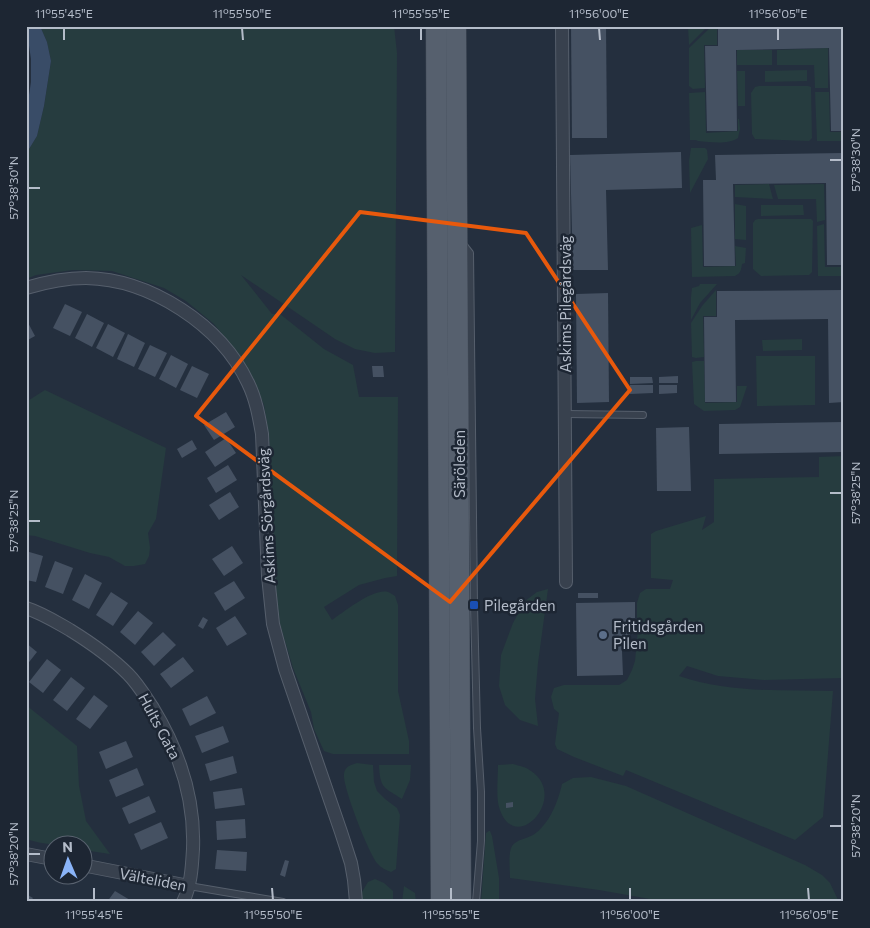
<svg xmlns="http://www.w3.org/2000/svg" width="870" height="928" viewBox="0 0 870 928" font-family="Commissioner,sans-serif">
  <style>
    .green { fill: #263c3f }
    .water { fill: #394c67 }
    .building { fill: #455162 }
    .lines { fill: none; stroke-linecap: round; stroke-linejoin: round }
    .service-casing { stroke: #565f6c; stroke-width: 8 }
    .minor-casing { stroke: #565f6c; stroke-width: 14 }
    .primary-casing { stroke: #414a57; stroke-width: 21 }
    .service { stroke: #38414e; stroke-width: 6 }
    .minor { stroke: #38414e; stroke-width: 12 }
    .primary { stroke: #56606e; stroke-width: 20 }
    .marked { fill: none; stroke: #e8590c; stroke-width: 4; stroke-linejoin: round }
    .ticks { fill: none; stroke: #b4bcc9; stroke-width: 2 }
    .transit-dot { fill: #1a4fb4; stroke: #1d2633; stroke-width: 2 }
    .service-dot { fill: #5c6f8a; stroke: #1d2633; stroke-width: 2 }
    .labels { text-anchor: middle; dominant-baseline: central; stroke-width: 5; stroke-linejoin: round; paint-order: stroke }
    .street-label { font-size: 15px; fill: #b4bcc9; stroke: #1d2633 }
    .poi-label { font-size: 15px; fill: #b4bcc9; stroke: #1d2633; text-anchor: start }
    .neatline { fill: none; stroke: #b4bcc9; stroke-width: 2 }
    .ticks-label { font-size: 12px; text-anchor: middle; fill: #b4bcc9 }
  </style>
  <rect width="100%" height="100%" fill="#242f3e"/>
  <g class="green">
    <path d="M40,26H394L397,53L395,352L375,353L355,349L335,339L241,275L272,314H280L324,349L353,365L359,397H398L397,576L385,578L359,585L324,607L332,620C344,612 373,588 388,592C391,593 393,595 395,596L398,605V691L409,741V754H333L324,751L314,729L311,712L293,668L280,624L275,582L269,436L264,405L253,379L235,350L214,324L186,301L164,288L112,271L73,270L36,275L26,279V154L37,136L44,106L51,61L47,42Z"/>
    <path d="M688,26H708L689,45Z"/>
    <path d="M712,26H717V45H704L705,88L693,89L689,86V48Z"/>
    <path d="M828,48V88H815L814,65H777V50Z"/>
    <rect x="737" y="50" width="35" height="15"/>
    <path d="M807,70V81L765,82V71Z"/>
    <path d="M737,71H745V106H738Z"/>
    <path d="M759,86H808L811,87L812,138L809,141L755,139L752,134L751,93L755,87Z"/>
    <path d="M705,92L706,133L738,131V119H739L740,129L738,138C727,145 711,142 698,141L696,140H690L689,93Z"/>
    <path d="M815,92H829L830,132H844V141H817Z"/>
    <path d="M691,148H705L707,150L708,159L690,193L689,161Z"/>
    <path d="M769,184L773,199L735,197V185Z"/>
    <path d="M824,184L825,220L817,222L816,199H778L774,185Z"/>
    <path d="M735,204L746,206V240L735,239Z"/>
    <path d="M761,205H803L804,215L761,216Z"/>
    <path d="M758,219H811L813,221L812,272L809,275L761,276L753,269V223L755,220Z"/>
    <path d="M824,224L825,267H844V276H818L817,226Z"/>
    <path d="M702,225L703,267L736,266L735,246L746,248L745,263L742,264C741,270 741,273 735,276L692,277L691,228Z"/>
    <path d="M700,284H717L700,303L691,320V297L692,288L699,286Z"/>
    <path d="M716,290V316H703L704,357L696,358L692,357L691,323L702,306Z"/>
    <path d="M802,339V350L763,351L762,340Z"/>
    <path d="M756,356H815V405L757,406Z"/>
    <path d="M696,361H704L705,403L737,402V386H747L740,407L735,410L704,411L694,404L692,362Z"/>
    <path d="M45,390L166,448L156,519L148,533L150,548L149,556L145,564L134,566H125L109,557L90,553L35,536L26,535V402Z"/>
    <path d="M844,456V678L764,680L718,676L687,666L679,676C728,693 781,690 833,691L823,817L795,840L626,770L623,776L574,757L557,749L555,744L559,713L554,709L551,697L554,688L564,685H619L627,680L632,670L635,661L638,630L637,617V603L640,593L646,589H670L673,580L651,578V534L656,531L706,516L702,530L714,522V479L819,477V457Z"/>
    <path d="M548,589L538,663L535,699L538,726L520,720L505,705L499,686L501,655L513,623L525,601L537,592Z"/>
    <path d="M26,705L77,746L79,786L86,821L110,854L83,850L82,846C63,846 45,845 26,839Z"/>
    <path d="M357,763L373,765L374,782L377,791L385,799L397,808L400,815L396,869L391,872C386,870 381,868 378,864C369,855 342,785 344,774C345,766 351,765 357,763Z"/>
    <path d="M513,764C520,766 526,767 531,771C570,797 514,858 499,807C496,797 498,776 498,765Z"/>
    <path d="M379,765H411L410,780L402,799C384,787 380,789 379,765Z"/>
    <path d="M591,777L626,786L805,865L822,875L830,883L839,902H667L599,890L510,878C510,870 508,853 512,846C517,839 526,839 533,835C549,825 558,802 562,784L573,778Z"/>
    <path d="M489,831H490L492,836L499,878V902H481L486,833Z"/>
    <path d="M375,879L384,883L393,891V902H362V892L368,882Z"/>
    <path d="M404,886L415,893L416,902H402Z"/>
  </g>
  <path class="water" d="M26,26H40L47,42L51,61L44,106L37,136L26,154V114L31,82V59L28,39L26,36Z"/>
  <g class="building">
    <path d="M571,26H606L607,138H572Z"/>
    <path d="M718,26H844V131H831L829,48L736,50L737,131H707L705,46H718Z"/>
    <path d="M681,152L682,188L606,190L608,270H573L570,155Z"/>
    <path d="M843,153L844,265H827L826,183L733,184L735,266H704L703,180H716L715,155Z"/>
    <path d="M844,290V402L829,403L828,319L735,320L736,402H705L704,317H717V291Z"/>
    <path d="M608,293L609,402L577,403L576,294Z"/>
    <path d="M65,304L82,312L70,336L53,328Z"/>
    <path d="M87,314L104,323L92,347L75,338Z"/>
    <path d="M26,319L35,336L26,341Z"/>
    <path d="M108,324L125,333L113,357L96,348Z"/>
    <path d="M128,334L145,343L134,367L117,359Z"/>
    <path d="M150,345L167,353L155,377L138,369Z"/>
    <path d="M171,355L188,364L176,388L159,379Z"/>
    <path d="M192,366L209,374L197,398L180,390Z"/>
    <path d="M372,366H383L384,377H373Z"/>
    <path d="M678,376V383H659V377Z"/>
    <path d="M630,377H652L653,383L630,384Z"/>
    <path d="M630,385H653V393L630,394Z"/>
    <path d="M659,385H677V393L659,394Z"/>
    <path d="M226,412L235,427L214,440L204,425Z"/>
    <path d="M844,422V452L719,454V424Z"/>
    <path d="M689,427L691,491H657L656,428Z"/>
    <path d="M226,438L236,453L215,467L205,452Z"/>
    <path d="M192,440L197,449L182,458L177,449Z"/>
    <path d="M228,465L237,480L216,493L207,478Z"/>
    <path d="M230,492L239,507L219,520L209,505Z"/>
    <path d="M232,546L243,563L224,576L212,559Z"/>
    <path d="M26,551L43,556L36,582L26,580Z"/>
    <path d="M55,561L73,568L63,594L45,587Z"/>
    <path d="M85,574L102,583L89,609L72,600Z"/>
    <path d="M234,581L245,598L225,611L214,593Z"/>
    <path d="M111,592L128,603L113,626L96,615Z"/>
    <rect x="578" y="593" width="20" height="5"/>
    <rect x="489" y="600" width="4" height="8"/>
    <path d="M635,602V618H630V651H622L623,675L577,676L576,603Z"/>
    <path d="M138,611L153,623L135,645L120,632Z"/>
    <path d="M235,616L247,634L227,646L216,628Z"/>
    <path d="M203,617L208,620L203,629L198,626Z"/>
    <path d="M163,632L176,645L154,666L141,652Z"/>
    <path d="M26,643L37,652L26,666Z"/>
    <path d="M183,657L194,671L171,688L160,674Z"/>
    <path d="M47,659L61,670L43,693L29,682Z"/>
    <path d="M71,677L85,688L67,711L53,700Z"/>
    <path d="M94,695L108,706L90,729L76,719Z"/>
    <path d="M207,696L216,713L190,726L182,709Z"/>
    <path d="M223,726L229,742L202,753L195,736Z"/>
    <path d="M126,741L133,757L106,769L99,752Z"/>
    <path d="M233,756L237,773L210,781L205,764Z"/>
    <path d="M137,768L144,785L116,797L109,780Z"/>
    <path d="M242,788L245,805L215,809L213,792Z"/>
    <path d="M149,796L156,812L129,824L122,808Z"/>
    <path d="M513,802V807L506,808V803Z"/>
    <path d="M245,819L246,838L217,840L216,821Z"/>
    <path d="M161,822L168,838L141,850L134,834Z"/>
    <path d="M217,850L247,852L246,871L215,869Z"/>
    <path d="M285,860L289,861L285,877L280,875Z"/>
    <path d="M115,891L130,900L129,902H107Z"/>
    <path d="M26,894L33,898L30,902H26Z"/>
  </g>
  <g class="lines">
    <g class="service-casing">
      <g id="service">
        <path d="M463,244L470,253L474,605L477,728L481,792V841L476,902"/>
        <path d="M566,414L643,415"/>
        <path d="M189,886L283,902"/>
      </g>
    </g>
    <g class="minor-casing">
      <g id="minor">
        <path d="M562,26L566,582"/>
        <path d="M26,288C46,282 65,278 86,278C150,279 221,325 248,383C256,399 259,417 262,434L268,576L273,624L285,669L341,832L351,863L354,880L356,902"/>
        <path d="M26,608C42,613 56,622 70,630C91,643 111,657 128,674C138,684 145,696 153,708C179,751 195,799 193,849C192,867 191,886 183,902"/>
        <path d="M26,854L52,859"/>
        <path d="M82,865L189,886"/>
      </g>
    </g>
    <g class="primary-casing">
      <g id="primary">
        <path d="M436,26L441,902"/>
        <path d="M456,26L461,902"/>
      </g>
    </g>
    <use href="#service" class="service"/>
    <use href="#minor" class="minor"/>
    <use href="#primary" class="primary"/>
  </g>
  <path class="marked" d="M360,212L526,233L630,390L450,602L196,416Z"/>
  <path class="ticks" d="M64,28V40M242,28L243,40M421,28V40M599,28L600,40M778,28V40M830,160H842M28,188H40M830,493H842M28,521H40M830,826H842M28,854H40M94,888V900M272,888L273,900M451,888V900M630,888V900M808,888L809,900"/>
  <rect class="transit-dot" x="469" y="600" width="10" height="10" rx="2.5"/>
  <circle class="service-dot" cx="603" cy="635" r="5"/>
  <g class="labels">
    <g class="street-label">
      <text transform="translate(565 304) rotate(-90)">Askims Pilegårdsväg</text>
      <text transform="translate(459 464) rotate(-90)">Säröleden</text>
      <text transform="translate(266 516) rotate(-93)">Askims Sörgårdsväg</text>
      <text transform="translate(160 726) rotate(62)">Hults Gata</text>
      <text transform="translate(153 879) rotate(11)">Välteliden</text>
    </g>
    <g class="poi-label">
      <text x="484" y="605">Pilegården</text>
      <text x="613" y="626">Fritidsgården<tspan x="613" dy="17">Pilen</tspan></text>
    </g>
  </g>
  <rect width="870" height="928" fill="none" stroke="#1d2633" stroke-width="55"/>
  <g transform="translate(68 860) rotate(358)"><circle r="24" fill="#1d2633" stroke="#59626f"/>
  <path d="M0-4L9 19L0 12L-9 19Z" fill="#8ab4f8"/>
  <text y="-8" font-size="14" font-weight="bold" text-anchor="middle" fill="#b4bcc9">N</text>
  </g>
  <rect x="28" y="28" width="814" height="872" class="neatline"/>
  <g class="ticks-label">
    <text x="64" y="18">11°55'45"E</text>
    <text x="242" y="18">11°55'50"E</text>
    <text x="421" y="18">11°55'55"E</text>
    <text x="599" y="18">11°56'00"E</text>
    <text x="778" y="18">11°56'05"E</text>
    <text transform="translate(856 160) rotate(-90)" y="4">57°38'30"N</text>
    <text transform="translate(14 188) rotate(-90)" y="4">57°38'30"N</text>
    <text transform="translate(856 493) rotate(-90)" y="4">57°38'25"N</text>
    <text transform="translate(14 521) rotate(-90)" y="4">57°38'25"N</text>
    <text transform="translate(856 826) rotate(-90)" y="4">57°38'20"N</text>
    <text transform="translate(14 854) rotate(-90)" y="4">57°38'20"N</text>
    <text x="94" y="919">11°55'45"E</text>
    <text x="273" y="919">11°55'50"E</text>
    <text x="451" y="919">11°55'55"E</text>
    <text x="630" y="919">11°56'00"E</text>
    <text x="809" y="919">11°56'05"E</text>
  </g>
</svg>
